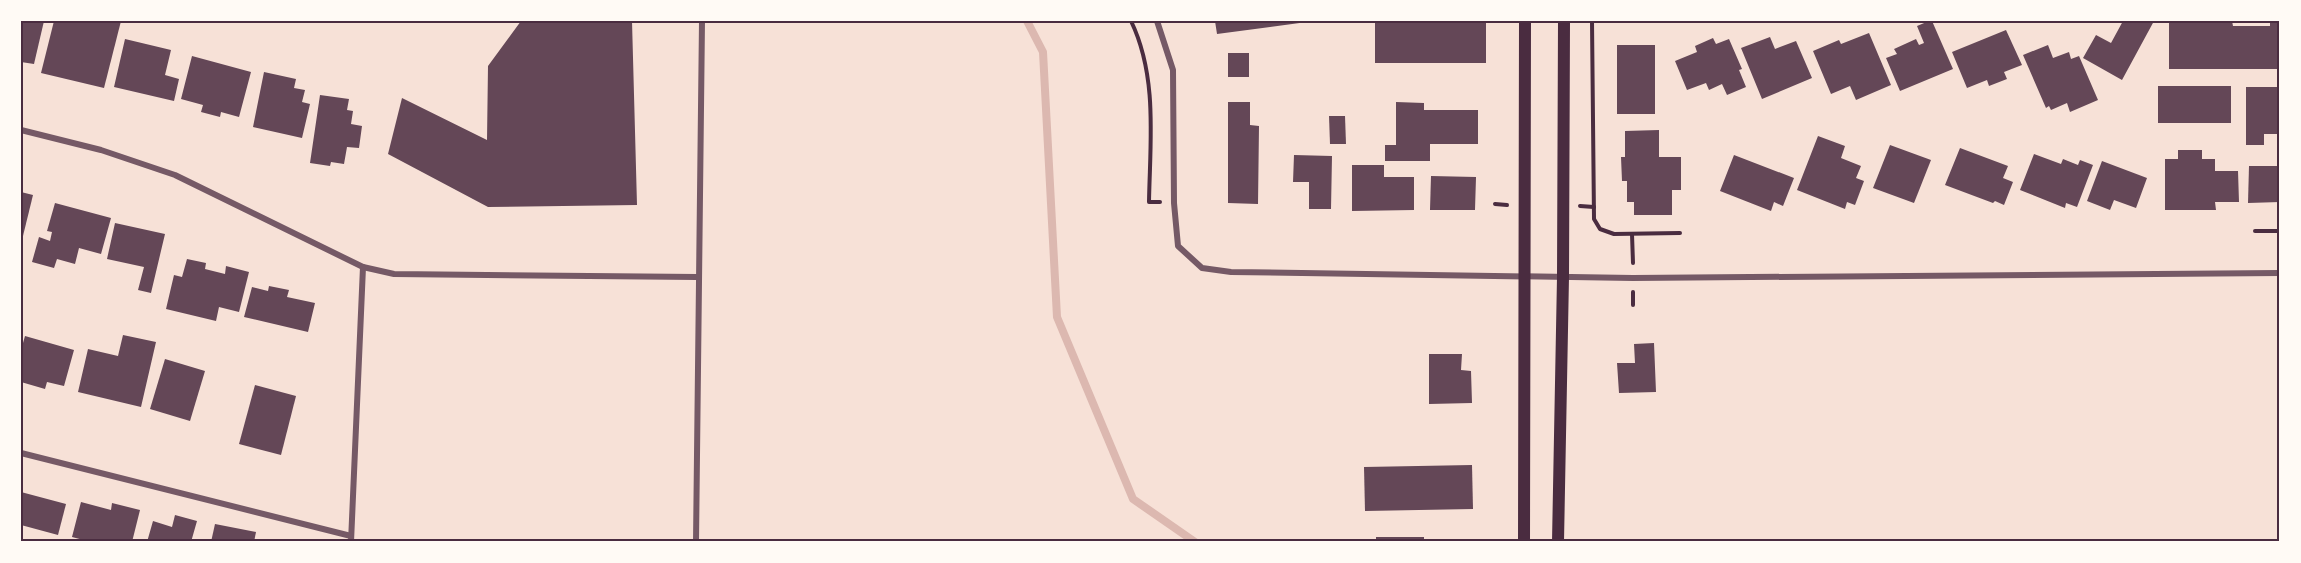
<svg xmlns="http://www.w3.org/2000/svg" width="2301" height="563" viewBox="0 0 2301 563" font-family="'Public Sans',sans-serif">
  <style>
    .lines { fill: none; stroke-linecap: round; stroke-linejoin: round }
    .stream { stroke: #dcb8b0; stroke-width: 8 }
    .building { fill: #644757 }
    .path { stroke: #4a2c40; stroke-width: 4 }
    .minor { stroke: #755966; stroke-width: 6 }
    .secondary { stroke: #4a2c40; stroke-width: 12 }
    .neatline { fill: none; stroke: #4a2c40; stroke-width: 2 }
  </style>
  <rect width="100%" height="100%" fill="#f7e1d7"/>
  <g class="lines">
    <path class="stream" d="M1027,21L1043,52L1057,317L1133,499L1195,542"/>
  </g>
  <g class="building">
    <path d="M21,21H44L34,64L21,62Z"/>
    <path d="M54,21H121L104,88L41,73Z"/>
    <path d="M521,21H632L637,205L488,207L388,154L402,98L487,140L488,66Z"/>
    <path d="M1215,21H1307V22L1217,34Z"/>
    <rect x="1375" y="21" width="111" height="42"/>
    <path d="M1929,21H1932L1953,69L1900,91L1886,58L1897,54L1894,49L1916,39L1919,45L1924,43L1917,26Z"/>
    <path d="M2123,21H2154L2122,80L2083,58L2096,35L2111,43Z"/>
    <path d="M2169,21H2232L2233,26H2270V21H2280V69H2169Z"/>
    <path d="M2006,30L2022,65L2004,72L2007,79L1989,86L1987,80L1967,88L1952,52Z"/>
    <path d="M1869,33L1891,85L1856,100L1850,86L1831,94L1813,51L1839,40L1841,44Z"/>
    <path d="M1770,37L1775,49L1796,41L1812,78L1762,99L1741,48Z"/>
    <path d="M1713,38L1716,44L1729,39L1742,69L1739,70L1746,87L1727,95L1722,84L1709,90L1706,83L1687,90L1675,61L1697,52L1695,46Z"/>
    <path d="M125,39L171,50L165,75L179,79L174,101L114,87Z"/>
    <rect x="1617" y="45" width="38" height="69"/>
    <path d="M2048,45L2053,58L2069,52L2071,59L2079,56L2098,100L2070,112L2067,103L2051,110L2049,106L2046,108L2023,55Z"/>
    <rect x="1228" y="53" width="21" height="24"/>
    <path d="M192,56L251,72L239,117L221,112L220,117L201,112L203,105L181,99Z"/>
    <path d="M264,72L296,79L294,88L305,90L302,102L310,104L302,138L253,127Z"/>
    <rect x="2158" y="86" width="73" height="37"/>
    <path d="M2246,87H2279L2280,134H2264V145H2246Z"/>
    <path d="M320,95L349,99L347,110L353,111L351,124L362,126L359,148L347,147L344,164L331,162L330,166L310,163Z"/>
    <path d="M1228,102H1250V125L1259,126L1258,204L1228,203Z"/>
    <path d="M1396,102L1424,103V110H1478V144H1430V161H1385V145H1396Z"/>
    <path d="M1329,116H1345L1346,144H1330Z"/>
    <path d="M1659,130V157H1681V190H1672V215H1634V202H1627V181H1622L1621,157H1625V131Z"/>
    <path d="M1818,136L1845,146L1841,158L1861,166L1856,178L1864,181L1855,205L1847,202L1845,209L1797,190Z"/>
    <path d="M1890,145L1931,160L1914,203L1873,188Z"/>
    <path d="M1960,148L2008,166L2003,178L2013,182L2004,205L1995,201L1993,203L1945,185Z"/>
    <path d="M2178,150H2202V159H2215V171H2238L2239,202H2215L2216,210H2165V159H2178Z"/>
    <path d="M2034,154L2061,164L2063,159L2078,165L2080,160L2093,165L2077,207L2066,203L2065,208L2020,190Z"/>
    <path d="M1294,155L1332,156L1331,209H1309V182H1293Z"/>
    <path d="M1734,155L1794,178L1783,206L1774,202L1771,211L1720,191Z"/>
    <path d="M2102,161L2147,178L2136,208L2114,200L2110,210L2087,201Z"/>
    <path d="M1352,165H1384V177H1414V210L1352,211Z"/>
    <path d="M2249,166H2280V202L2248,203Z"/>
    <path d="M1431,176L1476,177L1475,210H1430Z"/>
    <path d="M21,192L33,195L22,240H21Z"/>
    <path d="M55,203L111,218L101,254L79,248L75,264L57,259L54,268L32,262L39,237L50,241L52,232L47,231Z"/>
    <path d="M115,223L165,234L151,293L138,290L144,267L107,259Z"/>
    <path d="M187,259L206,263L205,269L225,274L226,266L249,272L239,312L219,307L216,321L166,309L174,275L182,277Z"/>
    <path d="M269,286L289,290L287,297L315,303L308,332L244,317L252,287L268,291Z"/>
    <path d="M123,335L156,342L141,407L78,392L88,349L118,356Z"/>
    <path d="M25,336L74,350L64,386L47,382L45,389L21,382V350Z"/>
    <path d="M1654,343L1656,392L1619,393L1617,363H1635L1634,344Z"/>
    <path d="M1429,354H1462L1461,370L1471,371L1472,403L1429,404Z"/>
    <path d="M165,359L205,371L190,421L150,409Z"/>
    <path d="M255,385L296,396L281,455L239,444Z"/>
    <path d="M1472,465L1473,509L1365,511L1364,467Z"/>
    <path d="M21,492L66,504L58,535L21,525Z"/>
    <path d="M81,502L111,510L112,503L140,510L132,542H91L72,537Z"/>
    <path d="M175,515L197,521L191,542H147L153,521L172,527Z"/>
    <path d="M215,524L256,532L254,542H211Z"/>
    <rect x="1376" y="537" width="48" height="5"/>
  </g>
  <g class="lines">
    <g class="path">
      <path d="M1131,21C1158,77 1150,142 1149,202H1160"/>
      <path d="M1592,21L1594,219L1600,229L1614,234L1680,233"/>
      <path d="M1495,204L1507,205"/>
      <path d="M1580,206L1594,207"/>
      <path d="M2255,231H2280"/>
      <path d="M1632,234L1633,263"/>
      <path d="M1633,292V305"/>
    </g>
    <g class="minor">
      <path d="M1157,21L1173,70L1174,203L1178,246L1202,268L1231,272L1633,278L2280,273"/>
      <path d="M21,130L101,150L175,175L363,267L394,274L697,277"/>
      <path d="M21,453L351,536"/>
      <path d="M351,542L363,267"/>
      <path d="M696,542L702,21"/>
    </g>
    <g class="secondary">
      <path d="M1524,542L1525,21"/>
      <path d="M1558,542L1563,277L1564,21"/>
    </g>
  </g>
  <rect width="2301" height="563" fill="none" stroke="#fffaf5" stroke-width="45"/>
  <rect x="22" y="22" width="2256" height="518" class="neatline"/>
</svg>
